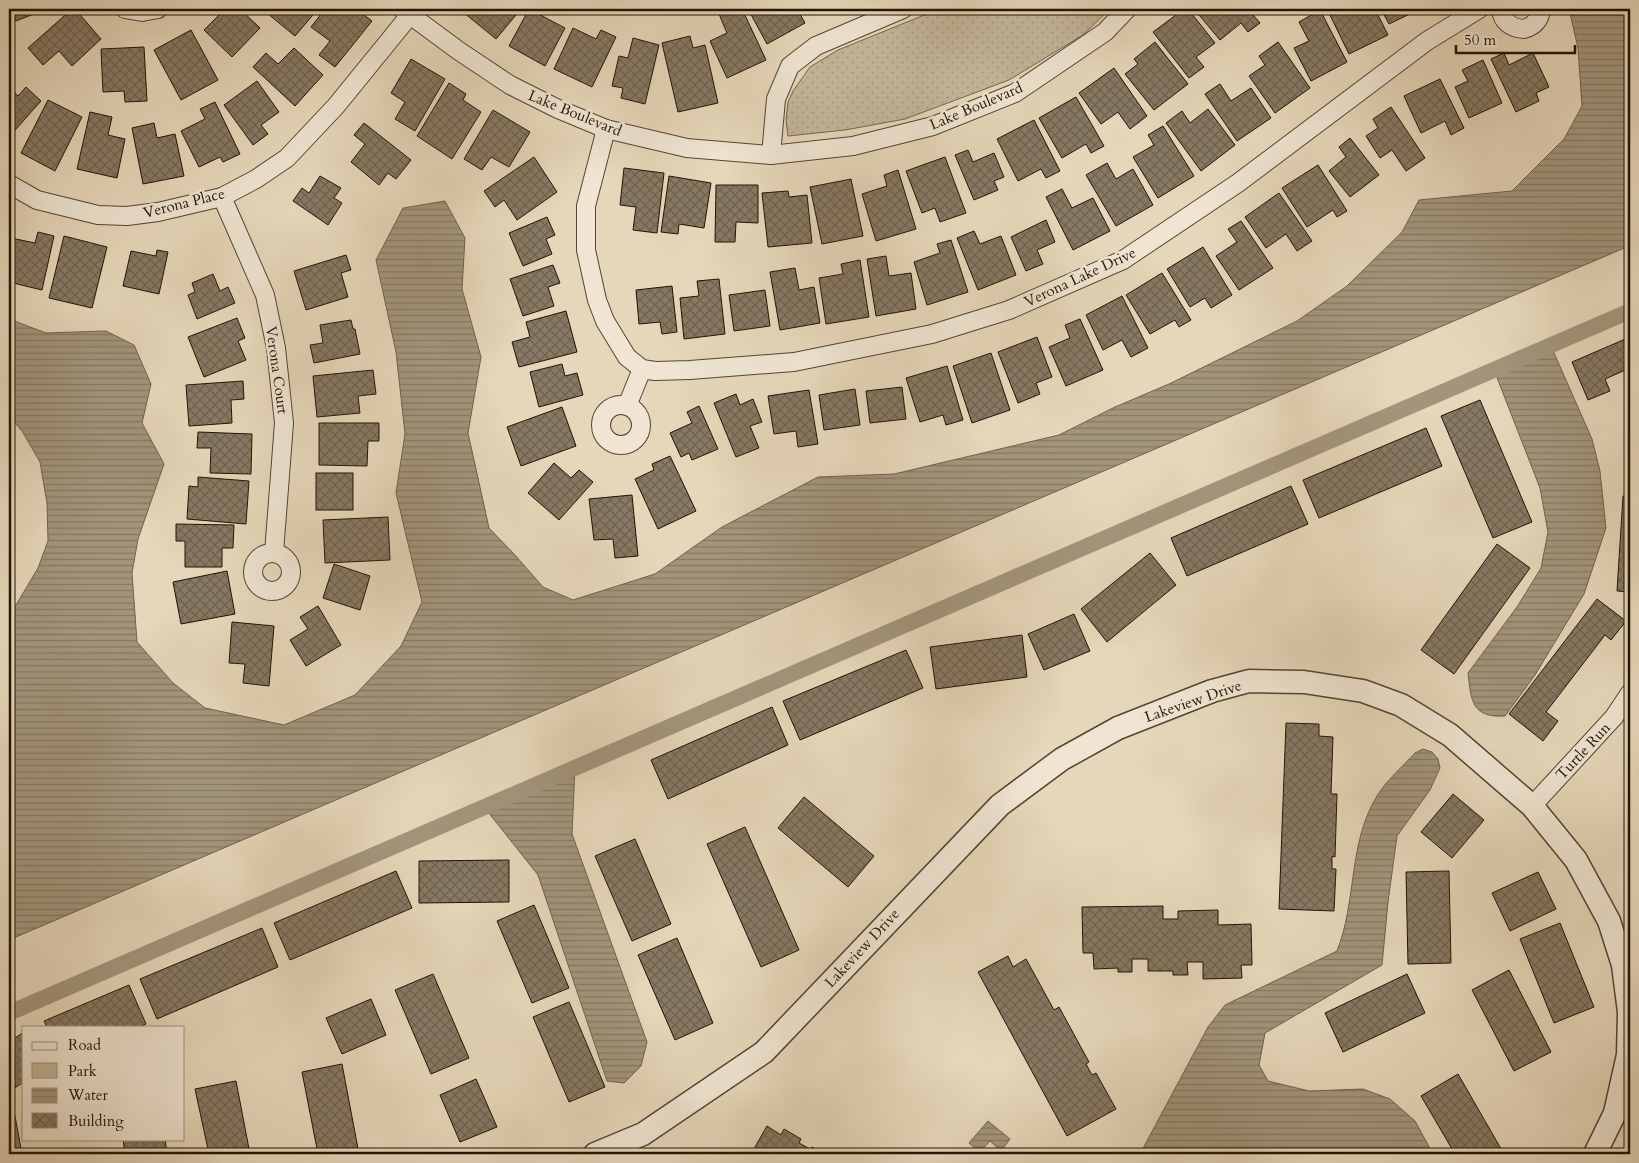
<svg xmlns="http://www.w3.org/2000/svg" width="1639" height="1163" viewBox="0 0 1639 1163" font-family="Cardo,serif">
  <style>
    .green { fill: url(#green-dots); stroke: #726550 }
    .water { fill: url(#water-rules); stroke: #6f614c }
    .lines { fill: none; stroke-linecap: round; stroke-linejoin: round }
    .canal { stroke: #a3957c; stroke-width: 16 }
    .building { fill: url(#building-cross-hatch); stroke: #201405 }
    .minor-casing { stroke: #524532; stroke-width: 20 }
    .tertiary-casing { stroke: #524532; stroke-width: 25 }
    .minor { stroke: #efe5d2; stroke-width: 18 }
    .tertiary { stroke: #efe5d2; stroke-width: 22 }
    .labels { text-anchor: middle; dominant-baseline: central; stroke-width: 5; stroke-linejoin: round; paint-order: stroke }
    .street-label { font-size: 15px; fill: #201405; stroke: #efe5d2 }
  </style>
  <defs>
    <pattern id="green-dots" width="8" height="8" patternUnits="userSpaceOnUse" patternTransform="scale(1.25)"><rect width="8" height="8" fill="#c4b69b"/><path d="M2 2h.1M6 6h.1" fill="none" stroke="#a89c84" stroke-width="1.8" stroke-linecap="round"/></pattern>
    <pattern id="water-rules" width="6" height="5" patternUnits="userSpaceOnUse" patternTransform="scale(1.25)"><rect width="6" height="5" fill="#a3957c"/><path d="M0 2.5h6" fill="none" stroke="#847864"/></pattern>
    <pattern id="building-cross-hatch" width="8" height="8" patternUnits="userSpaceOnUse" patternTransform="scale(1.25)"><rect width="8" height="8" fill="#877963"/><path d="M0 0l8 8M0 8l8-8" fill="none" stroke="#6e6250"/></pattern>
  </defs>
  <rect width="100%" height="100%" fill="#e6d7ba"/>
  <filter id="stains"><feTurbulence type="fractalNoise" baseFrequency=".004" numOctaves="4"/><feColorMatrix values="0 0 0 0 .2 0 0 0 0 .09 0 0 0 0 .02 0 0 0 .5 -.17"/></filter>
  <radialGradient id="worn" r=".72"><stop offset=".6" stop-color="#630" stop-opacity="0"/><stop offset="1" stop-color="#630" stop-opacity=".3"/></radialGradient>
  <path class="green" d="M939,9H1110L1083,35L1009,80L905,119L845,130L788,136L786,120L788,102L793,91L810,67L838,50Z"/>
  <g class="water">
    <path d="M1569,9H1630L1629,246L9,940V617L38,568L48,541L47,503L40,462L22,431L9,416V319L46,333L106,331L134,345L151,384L142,423L164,464L138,539L132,573L137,642L173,683L205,708L284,725L355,695L401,646L422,602L396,493L405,434L396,352L376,260L403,208L445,201L465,238L462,289L481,357L468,433L489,528L514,554L543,587L573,600L655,574L722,527L818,477L894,474L1059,435L1115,407L1169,384L1297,321L1347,286L1402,232L1419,200L1512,191L1564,139L1582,106L1578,48Z"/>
    <path d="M1551,346L1592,439L1600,471L1606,528L1584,594L1535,675L1505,716C1472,718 1471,701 1468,673L1517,607L1541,568L1548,532L1540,488L1494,370Z"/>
    <path d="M1423,749L1432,752L1438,759L1440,768L1430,790L1397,836L1388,902L1382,965L1265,1033L1259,1065L1268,1081L1309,1091L1363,1089L1390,1099L1415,1121L1433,1154H1328C1305,1149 1281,1150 1258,1154H1140L1208,1027L1225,1005L1337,951C1357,901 1348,843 1377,796C1385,782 1404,765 1415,753Z"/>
    <path d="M575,766L572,834L647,1042L641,1066L624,1083L607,1081L538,875L484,807Z"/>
    <path d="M988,1121L1010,1139L1001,1151L990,1141L980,1152L969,1143Z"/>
  </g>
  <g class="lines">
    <path class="canal" d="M9,1013L1630,311"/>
  </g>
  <g class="building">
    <path d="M11,9H46L16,21Z"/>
    <path d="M72,9H75L101,39L72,66L59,51L43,65L28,48Z"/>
    <path d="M215,9H240L260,28L232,57L204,30L220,14Z"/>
    <path d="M262,9H318L295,36Z"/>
    <path d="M325,9H356L372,21L335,67L319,55L330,41L311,27Z"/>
    <path d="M466,9H521L496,39L463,12Z"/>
    <path d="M529,9L565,28L545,66L509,46Z"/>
    <path d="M732,9H742L766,60L727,78L710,41L727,33L719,14Z"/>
    <path d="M748,9H797L805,23L767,44Z"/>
    <path d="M1184,9H1188L1215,43L1196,57L1204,67L1189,78L1153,32Z"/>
    <path d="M1194,9H1248L1260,23L1248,32L1241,23L1220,40Z"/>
    <path d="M1327,9H1375L1388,35L1349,54Z"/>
    <path d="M1381,9H1420L1389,24Z"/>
    <path d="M1320,10L1347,62L1311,81L1294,48L1309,41L1299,22Z"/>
    <path d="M573,28L596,39L601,30L616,37L592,87L554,69Z"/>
    <path d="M191,30L218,80L181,100L154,50Z"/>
    <path d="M690,36L693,48L705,45L718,103L678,112L662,43Z"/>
    <path d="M633,38L659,45L645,104L621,98L623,88L612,86L619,56L628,58Z"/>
    <path d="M1155,42L1188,84L1154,110L1125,74L1138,64L1134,59Z"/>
    <path d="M1278,42L1310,88L1275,113L1249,76L1265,65L1259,56Z"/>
    <path d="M144,47L147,101L125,102L124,91L103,92L101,49Z"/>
    <path d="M294,48L323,75L295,106L253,67L266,53L278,64Z"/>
    <path d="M1504,53L1509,65L1533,53L1549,87L1536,93L1539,101L1516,112L1491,59Z"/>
    <path d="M411,59L445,79L415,131L395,119L405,102L391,93Z"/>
    <path d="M1483,60L1502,103L1469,118L1455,87L1468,81L1462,70Z"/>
    <path d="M1114,68L1147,116L1130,129L1118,112L1101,124L1079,93Z"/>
    <path d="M1440,79L1464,128L1451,135L1445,121L1421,133L1404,96Z"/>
    <path d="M257,81L279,112L261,125L268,134L253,145L224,105Z"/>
    <path d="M449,83L466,94L463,100L481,112L452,159L417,136Z"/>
    <path d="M1220,84L1231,101L1251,88L1271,118L1237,141L1205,94Z"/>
    <path d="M9,87L18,96L26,87L41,101L9,137Z"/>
    <path d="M1076,97L1104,146L1091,153L1086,144L1062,158L1039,118Z"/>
    <path d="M48,100L82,117L55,171L21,153Z"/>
    <path d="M215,102L240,154L223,162L220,157L199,167L181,131L205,119L200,109Z"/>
    <path d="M1391,107L1425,158L1406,171L1392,150L1380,158L1366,136L1378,128L1373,119Z"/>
    <path d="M1208,109L1235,145L1201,171L1166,123L1182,111L1190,123Z"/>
    <path d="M493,110L530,132L509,167L491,157L482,170L464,159Z"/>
    <path d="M90,112L112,117L108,135L125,139L117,178L77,169Z"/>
    <path d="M1034,120L1060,171L1046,178L1041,169L1018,181L997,139Z"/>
    <path d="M154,123L157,138L175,134L184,176L143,184L132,128Z"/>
    <path d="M364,123L411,160L396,179L388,173L379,185L351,162L365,144L354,135Z"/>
    <path d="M1163,126L1194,176L1158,198L1133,157L1154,145L1148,135Z"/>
    <path d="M1350,138L1379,175L1350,197L1329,171L1346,157L1339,147Z"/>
    <path d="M968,150L973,162L994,153L1004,177L994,181L998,190L974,200L955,155Z"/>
    <path d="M534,157L557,192L517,220L504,200L495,207L484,191Z"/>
    <path d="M945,157L966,213L940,222L935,208L922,213L906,171Z"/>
    <path d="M1107,163L1116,179L1133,169L1153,205L1116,226L1086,175Z"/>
    <path d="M1318,165L1347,211L1337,217L1333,210L1307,227L1282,188Z"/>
    <path d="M624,168L664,173L657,233L633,230L636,207L620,205Z"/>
    <path d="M898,170L916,229L876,241L862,194L887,186L884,175Z"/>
    <path d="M320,176L341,188L334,198L342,203L328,225L293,201L302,188L309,193Z"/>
    <path d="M669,176L711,183L704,228L679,224L678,234L661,232Z"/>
    <path d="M851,179L863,236L822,244L810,187Z"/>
    <path d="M716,185H758V223L736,222L735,242H715Z"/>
    <path d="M1062,189L1072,208L1093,198L1110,231L1073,250L1046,197Z"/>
    <path d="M788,191L789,197L807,195L812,243L768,247L762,193Z"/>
    <path d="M1279,193L1312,241L1297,251L1286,234L1266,248L1245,217Z"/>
    <path d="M547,217L555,235L546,239L552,254L523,266L509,233Z"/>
    <path d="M1046,220L1055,242L1037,250L1043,264L1026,271L1011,237Z"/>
    <path d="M1241,221L1273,268L1239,290L1216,256L1237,242L1228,229Z"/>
    <path d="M974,231L980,244L1001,236L1016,275L978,290L957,238Z"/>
    <path d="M38,232L54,236L42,290L9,282V249L11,238L35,243Z"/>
    <path d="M64,236L107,247L92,308L49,298Z"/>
    <path d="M951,240L968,292L927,305L914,262L940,253L937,244Z"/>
    <path d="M1203,247L1232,295L1211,308L1205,298L1190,307L1167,269Z"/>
    <path d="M157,250L168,252L159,294L123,286L131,251L156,256Z"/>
    <path d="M346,255L351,270L341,273L348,297L306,310L294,271Z"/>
    <path d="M886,256L889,276L911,273L916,309L876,316L867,259Z"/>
    <path d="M860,260L869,317L826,324L819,278L843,274L841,264Z"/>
    <path d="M553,265L560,283L548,287L554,306L523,316L510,279Z"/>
    <path d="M795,268L799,290L814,287L820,323L780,330L770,272Z"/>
    <path d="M1162,273L1191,320L1179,327L1175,320L1150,334L1126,295Z"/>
    <path d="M213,274L220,291L228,287L235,303L197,319L188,295L195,292L192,283Z"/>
    <path d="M719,279L725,334L684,339L680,298L699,296L697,281Z"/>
    <path d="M672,286L677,332L662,334L660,322L639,324L636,290Z"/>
    <path d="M765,290L770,326L734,331L729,295Z"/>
    <path d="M1122,296L1148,348L1131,357L1122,340L1103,350L1086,315Z"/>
    <path d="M566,311L577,352L519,367L512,342L530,337L526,322Z"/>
    <path d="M237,318L245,338L238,341L246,360L204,377L188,337Z"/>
    <path d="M1080,319L1103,370L1066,386L1049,347L1070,338L1065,325Z"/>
    <path d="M351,320L353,329H355L360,354L314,363L310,345L323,343L320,325Z"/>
    <path d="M1037,337L1052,377L1036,383L1040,394L1018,403L998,352Z"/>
    <path d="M1630,337V368L1605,379L1610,391L1588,400L1572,362Z"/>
    <path d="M991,353L1010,410L972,423L953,366Z"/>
    <path d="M562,364L565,376L577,373L583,395L539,407L530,372Z"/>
    <path d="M947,366L963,420L946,425L943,415L920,422L906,378Z"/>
    <path d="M373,370L376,394L358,396L360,413L317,417L313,376Z"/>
    <path d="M243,381L244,399L231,400L232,423L189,426L186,385Z"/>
    <path d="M902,387L906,419L870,423L866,391Z"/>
    <path d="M855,389L860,425L824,430L819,395Z"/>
    <path d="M809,390L818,444L798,447L796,431L774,434L768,396Z"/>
    <path d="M736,394L740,405L753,399L762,422L750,426L759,448L736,457L714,403Z"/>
    <path d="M1480,400L1532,522L1493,538L1441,416Z"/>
    <path d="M699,406L718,449L692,460L689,453L681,457L670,433L692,423L687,412Z"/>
    <path d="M562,407L576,446L521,466L507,427Z"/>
    <path d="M319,423H379V441H368L367,466L319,465Z"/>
    <path d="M1426,428L1442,466L1319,518L1303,480Z"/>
    <path d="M198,432L252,434L251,474L210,473L211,448H197Z"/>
    <path d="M670,456L696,511L658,529L635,479L654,470L652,464Z"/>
    <path d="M554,463L571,478L579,470L593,482L559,520L528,493Z"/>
    <rect x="316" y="473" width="37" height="37"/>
    <path d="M198,477L249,481L246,524L187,519L189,486L198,487Z"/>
    <path d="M1291,486L1308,524L1187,576L1171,538Z"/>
    <path d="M632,495L638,556L615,558L613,539L594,540L589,499Z"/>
    <path d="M1623,496H1630V592L1617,591Z"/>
    <path d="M388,517L390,560L325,563L323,520Z"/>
    <path d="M176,524L234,525L233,548H222V567H185V541H176Z"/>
    <path d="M1497,544L1530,568L1454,674L1421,650Z"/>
    <path d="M1150,553L1176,585L1107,642L1081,609Z"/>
    <path d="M334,564L370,576L360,610L323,598Z"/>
    <path d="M227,571L235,614L181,624L173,582Z"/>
    <path d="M1597,599L1626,621L1611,640L1605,635L1546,712L1558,721L1543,741L1509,714Z"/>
    <path d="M318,606L341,645L306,666L290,640L308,629L300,617Z"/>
    <path d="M1074,614L1090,651L1044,670L1028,634Z"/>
    <path d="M232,622L274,626L269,686L243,683L245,664L229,663Z"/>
    <path d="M1022,635L1027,677L936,689L930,647Z"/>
    <path d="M906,650L923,688L800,740L783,701Z"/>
    <path d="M772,707L788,745L668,799L651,760Z"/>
    <path d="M1286,723L1319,724V736L1333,737L1331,794H1337L1335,857L1332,856V869H1336L1334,911L1279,909Z"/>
    <path d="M1453,794L1484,820L1452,858L1421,832Z"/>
    <path d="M804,797L874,856L848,887L778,828Z"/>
    <path d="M745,827L799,950L761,967L707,844Z"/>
    <path d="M635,839L671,924L632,941L595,856Z"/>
    <path d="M509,860V902L419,903V861Z"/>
    <path d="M396,871L412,908L290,960L274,923Z"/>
    <path d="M1449,871L1451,963L1408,964L1406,872Z"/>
    <path d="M1538,872L1556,909L1510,931L1492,893Z"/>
    <path d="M534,905L569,988L532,1003L497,921Z"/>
    <path d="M1163,906V919H1178V911L1218,910V925L1251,924L1252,965H1241L1242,978L1203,979V962H1187L1188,975H1173V971H1148V959H1132V972H1118V968L1094,969L1093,953H1083L1082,907Z"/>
    <path d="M1560,923L1594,1007L1554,1023L1520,939Z"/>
    <path d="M262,928L278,967L157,1019L140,979Z"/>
    <path d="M677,938L713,1023L675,1040L638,955Z"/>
    <path d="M1008,956L1013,967L1026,959L1054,1010L1059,1007L1089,1062L1086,1064L1092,1075L1096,1073L1116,1109L1067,1136L978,972Z"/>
    <path d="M1509,970L1551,1052L1514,1071L1472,990Z"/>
    <path d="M433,974L469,1058L431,1074L395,990Z"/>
    <path d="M1407,974L1425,1013L1343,1052L1325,1013Z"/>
    <path d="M129,985L146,1024L139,1027H47L44,1021Z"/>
    <path d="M371,999L386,1035L342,1054L326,1018Z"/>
    <path d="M569,1002L605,1087L569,1102L533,1017Z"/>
    <path d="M24,1032V1082L10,1091L9,1089V1042Z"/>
    <path d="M342,1064L359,1154H318L302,1072Z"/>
    <path d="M1458,1074L1504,1154H1455L1421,1096Z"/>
    <path d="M476,1079L497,1127L460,1142L440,1095Z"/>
    <path d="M236,1081L250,1154H209L195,1089Z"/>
    <path d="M15,1116L22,1154H9V1117Z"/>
    <path d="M767,1126L781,1135L784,1129L801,1139L799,1143L810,1149L812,1147L825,1154H751Z"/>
    <path d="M123,1139H165L167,1154H125Z"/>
  </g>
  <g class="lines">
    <g class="minor-casing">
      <g id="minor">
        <path d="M125,9L142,12L158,9"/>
        <path d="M402,9L459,51L510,85L558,109L606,129L687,148L771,155L853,146L933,126L1015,93L1105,32L1127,9"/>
        <path d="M1501,9C1502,22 1511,28 1524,29C1534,26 1540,20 1541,9"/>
        <path d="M606,129L586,206V250L597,300L605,321L627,357L642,369L655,371L690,370L794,362L932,334L1009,310L1123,260L1238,183L1427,41L1479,9"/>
        <path d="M771,155L776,99L790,66L816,46L903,9"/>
        <path d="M9,184L37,200L98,215L127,216L158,212L222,197L256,179L287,158L336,106L410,15"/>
        <path d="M222,197L265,295L276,348L284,423L274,553"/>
        <circle cx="621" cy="425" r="20"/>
        <path d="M627,406L642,369"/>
        <circle cx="272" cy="572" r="19"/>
        <path d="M1532,806L1614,717L1630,693"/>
      </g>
    </g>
    <g class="tertiary-casing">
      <path id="tertiary" d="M595,1154L643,1134L764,1052L1000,805L1062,759L1118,728L1212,691L1249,681L1304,682L1363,691L1401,705L1450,735L1532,806L1576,860L1609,921L1623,965L1629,1012L1628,1055L1615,1113L1595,1154"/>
    </g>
    <use href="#minor" class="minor"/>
    <use href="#tertiary" class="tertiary"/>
  </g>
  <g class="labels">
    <g class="street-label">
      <text transform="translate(976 106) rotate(-23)">Lake Boulevard</text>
      <text transform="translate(575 113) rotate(22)">Lake Boulevard</text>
      <text transform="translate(184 203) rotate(-14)">Verona Place</text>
      <text transform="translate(1080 277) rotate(-25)">Verona Lake Drive</text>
      <text transform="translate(277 370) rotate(82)">Verona Court</text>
      <text transform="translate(1193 701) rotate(-19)">Lakeview Drive</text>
      <text transform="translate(1583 751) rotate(-47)">Turtle Run</text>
      <text transform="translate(862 948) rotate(-47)">Lakeview Drive</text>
    </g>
  </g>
  <rect width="1639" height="1163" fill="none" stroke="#e6d7ba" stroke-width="30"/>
  <rect x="10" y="10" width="1619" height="1143" fill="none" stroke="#201405" stroke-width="2.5"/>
  <rect x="15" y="15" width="1609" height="1133" fill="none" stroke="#201405"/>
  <rect x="22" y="1026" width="162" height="115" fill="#efe5d2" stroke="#9c9180"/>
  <rect x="32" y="1042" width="25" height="8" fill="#efe5d2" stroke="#9c9180"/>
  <text x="68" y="1050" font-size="15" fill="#201405">Road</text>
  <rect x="32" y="1063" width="25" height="15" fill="#c4b69b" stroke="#9c9180"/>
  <text x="68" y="1076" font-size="15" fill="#201405">Park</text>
  <rect x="32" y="1088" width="25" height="15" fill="url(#water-rules)" stroke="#9c9180"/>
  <text x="68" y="1100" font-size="15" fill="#201405">Water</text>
  <rect x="32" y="1113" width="25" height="15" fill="url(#building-cross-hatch)" stroke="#9c9180"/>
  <text x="68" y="1126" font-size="15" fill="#201405">Building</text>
  <path d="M1456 45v8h119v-8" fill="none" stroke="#201405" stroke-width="2.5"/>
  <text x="1464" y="45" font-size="15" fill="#201405" stroke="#efe5d2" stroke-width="4" paint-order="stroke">50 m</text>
  <rect width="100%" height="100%" filter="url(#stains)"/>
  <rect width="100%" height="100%" fill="url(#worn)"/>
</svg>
